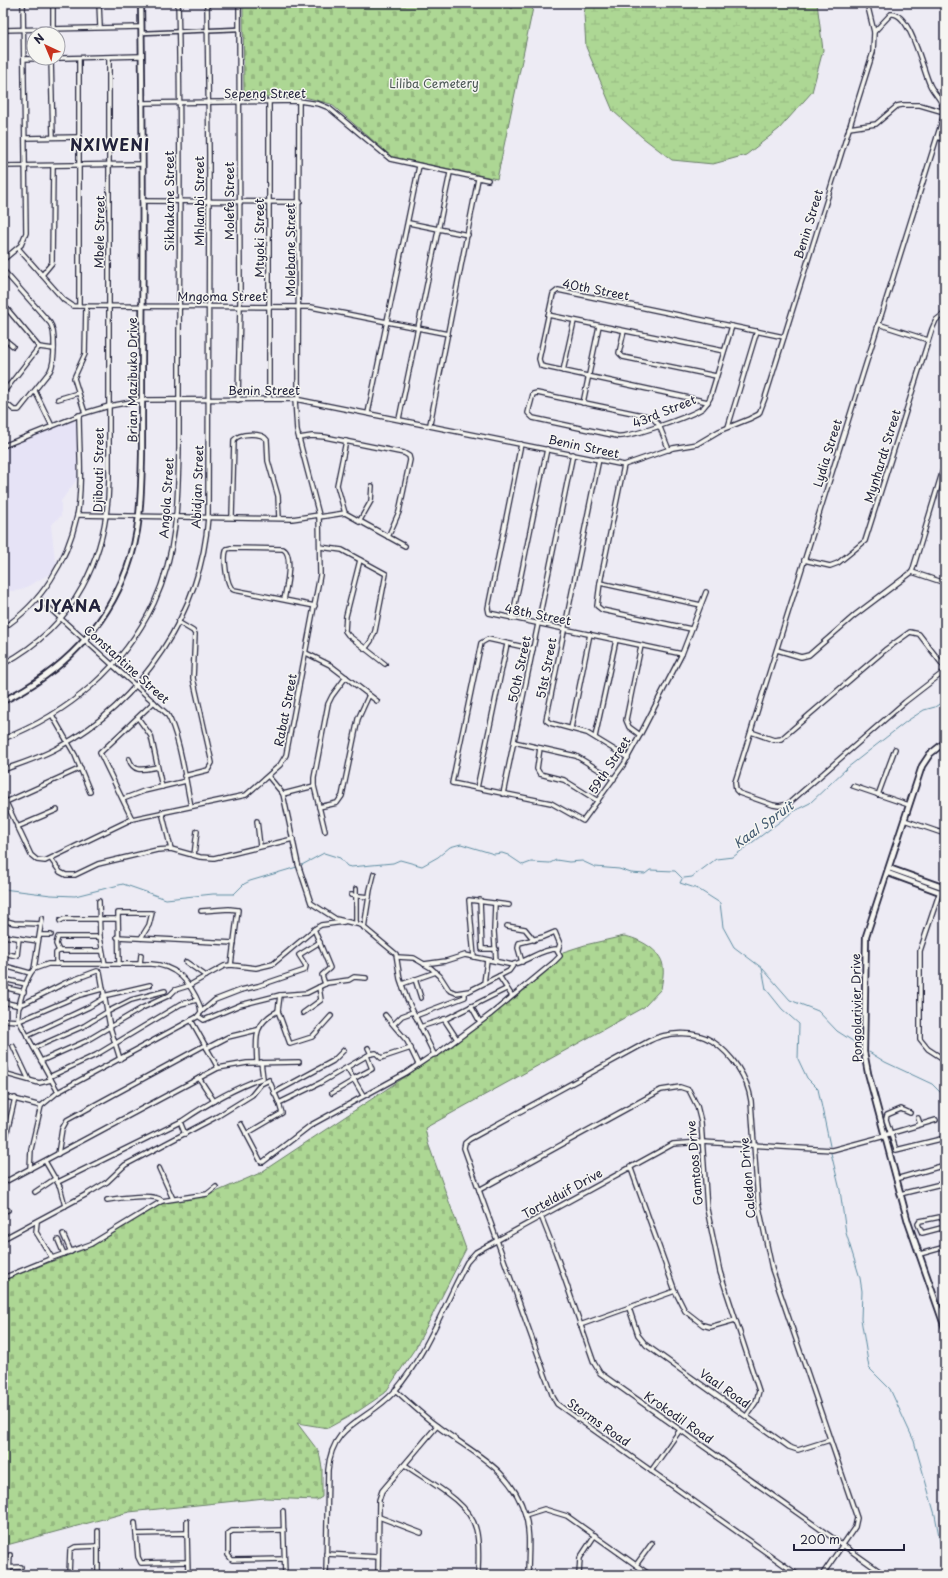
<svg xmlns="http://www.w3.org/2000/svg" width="948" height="1578" viewBox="0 0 948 1578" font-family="'Playpen Sans',sans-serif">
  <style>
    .built { fill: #e6e3f6 }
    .wetland { fill: url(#wetland-marsh); stroke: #687c68 }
    .cemetery { fill: url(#cemetery-stones); stroke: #687c68 }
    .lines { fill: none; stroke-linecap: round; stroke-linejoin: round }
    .stream { stroke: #5f8da2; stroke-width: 1 }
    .pedestrian-casing { stroke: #22223b; stroke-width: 5.5 }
    .minor-casing { stroke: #22223b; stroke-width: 6 }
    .tertiary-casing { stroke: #22223b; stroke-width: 8 }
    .pedestrian { stroke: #f6f6f2; stroke-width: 2.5 }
    .minor { stroke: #f6f6f2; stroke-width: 3.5 }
    .tertiary { stroke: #f6f6f2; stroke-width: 4.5 }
    .labels { text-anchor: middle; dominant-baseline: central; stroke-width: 3; stroke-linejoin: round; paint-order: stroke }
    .park-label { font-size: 12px; fill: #4c5856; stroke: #f6f6f2 }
    .street-label { font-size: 12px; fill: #22223b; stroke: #f6f6f2 }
    .water-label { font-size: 13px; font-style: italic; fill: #41586f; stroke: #f6f6f2 }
    .district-label { font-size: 16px; font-weight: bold; letter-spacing: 1px; fill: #22223b; stroke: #f6f6f2 }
  </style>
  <defs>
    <pattern id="wetland-marsh" width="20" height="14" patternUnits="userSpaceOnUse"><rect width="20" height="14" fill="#add794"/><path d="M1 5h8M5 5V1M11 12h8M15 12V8" fill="none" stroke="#95b880"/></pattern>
    <pattern id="cemetery-stones" width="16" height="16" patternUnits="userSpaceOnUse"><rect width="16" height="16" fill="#add794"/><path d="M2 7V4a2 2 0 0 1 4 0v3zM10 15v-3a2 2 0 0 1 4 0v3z" fill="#95b880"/></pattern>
  </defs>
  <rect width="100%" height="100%" fill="#edebf4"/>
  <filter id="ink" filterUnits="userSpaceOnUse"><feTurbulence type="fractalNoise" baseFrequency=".025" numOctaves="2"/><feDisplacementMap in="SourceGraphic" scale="8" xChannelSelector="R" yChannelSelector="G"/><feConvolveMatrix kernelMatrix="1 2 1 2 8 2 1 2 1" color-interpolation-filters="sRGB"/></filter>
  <g filter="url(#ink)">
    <path class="built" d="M73,420L78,423V478L61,501V516L51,525L55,560L58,561L51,573L21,590L3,592V449Z"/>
    <path class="wetland" d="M586,3H817L823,50L812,92L779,129L746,155L713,164L672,160L642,137L613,111L586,47L584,14Z"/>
    <g class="cemetery">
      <path d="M243,3H506L512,9L515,3H534L497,179L392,157L331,104L301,96L247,98L244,95Z"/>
      <path d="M624,936C638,938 661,950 663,966C664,974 662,982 661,989L644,1007L425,1128L428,1143L466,1249L416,1347L385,1393L357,1412L328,1428L297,1423L319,1452L322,1468V1497L317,1500L265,1498L129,1512L3,1546V1280L90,1247L171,1197L209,1195L260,1173L408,1075L468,1030L563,952L585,945Z"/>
    </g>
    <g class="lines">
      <g class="stream">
        <path d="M300,866L324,853L340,858L347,866L351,867L393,863L400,860L422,866L438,857L450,847L461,844L494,854L502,853L508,855L523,865L531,862L550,863L556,860L569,862L582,861L595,867L619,869L631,873L645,874L650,870L675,871L682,878"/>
        <path d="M684,878L692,877L716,859L733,857L794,811L810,803L847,768L907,721L924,710L935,707L945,700"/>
        <path d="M682,879L680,883L698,889L720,903L723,927L734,947L762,968L766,989L782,1009L799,1024L798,1059L807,1078L818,1089L830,1146"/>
        <path d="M3,889L51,895L75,896L123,884L166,899L213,894H234L244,884L250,881L297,867"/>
        <path d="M763,969L790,1000L818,1011L837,1031L862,1047"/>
        <path d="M869,1052L885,1062L932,1084L945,1097"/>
        <path d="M831,1153L840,1190L846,1233L860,1278L862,1291L861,1319L869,1368L890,1389L914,1441L935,1515L945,1567"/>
      </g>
      <g class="pedestrian-casing">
        <path id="pedestrian" d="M142,33L239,29"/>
      </g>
      <g class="minor-casing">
        <g id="minor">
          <path d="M53,3V28"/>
          <path d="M99,3L100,27"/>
          <path d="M3,30L141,27"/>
          <path d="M79,58V306"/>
          <path d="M24,59L141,56"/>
          <path d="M51,59L53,137"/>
          <path d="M141,103L299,101L319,104L329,108L390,159L488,180"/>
          <path d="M943,118L735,782L736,790L739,793L773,805L779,806L788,804L905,702L945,671"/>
          <path d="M849,128L876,124L897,106L902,105H920L944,112C944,101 934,94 930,85C923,71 910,11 891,14L874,32"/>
          <path d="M937,137L945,140"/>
          <path d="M25,138L79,137"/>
          <path d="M3,166L142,164"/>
          <path d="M142,201L300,202"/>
          <path d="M409,223L468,235"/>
          <path d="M18,248L64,300L73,306L311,307L448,334"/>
          <path d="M3,260L21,245L26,233L23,3"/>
          <path d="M3,270L50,323C56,331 55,362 50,371L19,410H14L3,401"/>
          <path d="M42,275L52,263L53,166"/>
          <path d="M3,304L39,347L3,393"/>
          <path d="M548,315L724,351"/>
          <path d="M878,324L928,340"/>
          <path d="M624,331L619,353L623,357L716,376"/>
          <path d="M3,338L13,346"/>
          <path d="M39,347L54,349"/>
          <path d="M563,371L574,321"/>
          <path d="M35,391L52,426"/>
          <path d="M58,399L78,393"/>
          <path d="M269,399V101"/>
          <path d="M298,399L299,101"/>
          <path d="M238,400L240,306L239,3"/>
          <path d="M708,402L541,366L539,359L553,294L558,290L784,337"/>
          <path d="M583,403L599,326"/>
          <path d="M85,413L74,378L85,354L86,306"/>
          <path d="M368,413L419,166"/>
          <path d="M399,419L450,173"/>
          <path d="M430,424L478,179"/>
          <path d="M728,427L757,331"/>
          <path d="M299,438L312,436L325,437L404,453L409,456L410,460L399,512L388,537"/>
          <path d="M346,441L337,485L345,513L405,546"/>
          <path d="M521,444L488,608L489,613L682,654"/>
          <path d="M3,446L85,413L109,406L142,400L295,399L624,465L673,448L697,444L719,431L749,419L759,414L765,398L873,52L874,32L867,3"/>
          <path d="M669,450L659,425L652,417L537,393L533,394L528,413L533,418L617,436C630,438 691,416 703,408C706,405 708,402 710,398L732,326"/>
          <path d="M599,459L546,720L550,723L587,733L628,758"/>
          <path d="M624,465L600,583L597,606L602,610L691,629"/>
          <path d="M77,515L292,519L319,515"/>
          <path d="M232,517L234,440C239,433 262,432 267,440L268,461L278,496L279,518"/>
          <path d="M319,517L345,513"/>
          <path d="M359,522L371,501L372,486"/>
          <path d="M320,547L342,550L386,574L375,631L371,641L365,649"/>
          <path d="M360,560L346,616L345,631L348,635L385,664"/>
          <path d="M804,560L830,566L838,563L865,541L932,329L936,320L945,313"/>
          <path d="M912,572L945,463"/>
          <path d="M912,572L945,583"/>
          <path d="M600,583L701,605"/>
          <path d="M38,598L167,714C179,732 186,783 191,806"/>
          <path d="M284,600C286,589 294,554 283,549L231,548L227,549C223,556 226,587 234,590C261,595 288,601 315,606"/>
          <path d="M512,619L547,449"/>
          <path d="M178,622L193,631L195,634L193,678L212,763L208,770L184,776"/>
          <path d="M3,628C42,603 67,561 77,516C83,484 79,447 79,415"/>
          <path d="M533,649L488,639L481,643L452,783L551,803L583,821L624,764L640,735L682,654L706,592"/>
          <path d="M777,650L801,657L809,655L855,615L912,572"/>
          <path d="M306,653L330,665L377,701"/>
          <path d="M3,664C75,626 108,557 109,478V58"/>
          <path d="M52,715L75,755L90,792"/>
          <path d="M138,718L151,736L162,787"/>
          <path d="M571,728L590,634"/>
          <path d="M751,732L774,740L781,739L885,650L910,632L919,634L945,668"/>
          <path d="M640,735L629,727L626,720L641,646"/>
          <path d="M595,737L616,640"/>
          <path d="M3,739C69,713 123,668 154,603C177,553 178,502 179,448C179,411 179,374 179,337C180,226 181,114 178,3"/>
          <path d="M514,742L576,756L614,779"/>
          <path d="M540,748L537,769L540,774L564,780L598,801"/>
          <path d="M129,759C134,774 145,769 157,767"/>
          <path d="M3,770C22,763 42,757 59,747C141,703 202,611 208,517L209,154L207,3"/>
          <path d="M853,786L909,805"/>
          <path d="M477,788L507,644"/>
          <path d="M283,794L314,786"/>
          <path d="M503,794L573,454"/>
          <path d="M878,795L895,749"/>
          <path d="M3,796L31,855L37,860L45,861L132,819L246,795L280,765L286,755L320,575L319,515L297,431L295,399"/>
          <path d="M123,799L144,791L186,781"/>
          <path d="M6,802L81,768"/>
          <path d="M319,807L337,803L342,796L358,719L369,695"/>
          <path d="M162,812L171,849"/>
          <path d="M132,819L100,753L154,702"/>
          <path d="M904,820L945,834"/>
          <path d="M257,821L260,846"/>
          <path d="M17,827L57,810"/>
          <path d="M325,831L314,786V778L328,704L332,696L346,677"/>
          <path d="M194,855L197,831"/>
          <path d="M51,859L60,872L66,875H75L98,864L157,850L171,849L200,857L214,858L293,839"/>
          <path d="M940,891L920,951V1039L928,1049L945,1060"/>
          <path d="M351,895L369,897"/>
          <path d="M480,900L482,949H496"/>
          <path d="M99,901L100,937L105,964"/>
          <path d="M495,903L494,931L496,961"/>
          <path d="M201,911L229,909L238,910L231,965"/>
          <path d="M3,920L14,923L41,924"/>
          <path d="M60,921L64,919H117"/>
          <path d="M356,923V889"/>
          <path d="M507,926L525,929L534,940"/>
          <path d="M364,928L370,890L374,874"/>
          <path d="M314,929L330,968L322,975L325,984"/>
          <path d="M40,935H51"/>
          <path d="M3,936L38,941"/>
          <path d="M117,937L234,943"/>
          <path d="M59,951L56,944L58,937H100"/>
          <path d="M59,951H102"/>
          <path d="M3,953L17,956L19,938"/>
          <path d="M397,957L414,958L431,968L440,976L449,990L456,993L469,991L509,971L514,964C528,961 541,949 556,949L560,956L554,962L491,1014L437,1054L433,1055"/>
          <path d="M474,957L469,900L509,905"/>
          <path d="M186,962L206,976"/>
          <path d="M522,962L518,948L519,943L543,937L555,932L560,944L558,950"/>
          <path d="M56,964V953L59,951"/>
          <path d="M119,964L118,913H152L149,925L141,938"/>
          <path d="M140,964L141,955"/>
          <path d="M424,964L446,961L465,955L513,965"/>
          <path d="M5,966L30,973"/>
          <path d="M34,969L42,918"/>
          <path d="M499,976L512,996"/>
          <path d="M3,979L26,984"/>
          <path d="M415,979L421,998"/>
          <path d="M484,983L487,960"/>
          <path d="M402,984L436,972"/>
          <path d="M3,987L24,992"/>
          <path d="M280,995L278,1011L290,1044L312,1037L331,1016"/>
          <path d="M103,996L150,985"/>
          <path d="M3,1002L20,1006"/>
          <path d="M20,1004L25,1003L65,983L97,971L100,972L110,1027L120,1059"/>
          <path d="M471,1006L480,1022"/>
          <path d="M201,1012L215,1000L241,990L258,986L305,970L306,966L299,955L320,942"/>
          <path d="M303,1013L321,1000L319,987"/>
          <path d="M385,1015L407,1041L418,1064"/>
          <path d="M198,1016L204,1020L240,1005L280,995L307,993L327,983L349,980L354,977L366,978"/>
          <path d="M415,1016L465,997V992"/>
          <path d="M444,1019L457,1039"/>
          <path d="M3,1020L19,1021L80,995L102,989"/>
          <path d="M191,1020L218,1068"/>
          <path d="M394,1024L402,1016L413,1012"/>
          <path d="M420,1027L448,1018L506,989"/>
          <path d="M27,1036L89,1007L104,998"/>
          <path d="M13,1046L29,1080"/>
          <path d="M34,1048L84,1026L107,1012L131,1000L165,991"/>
          <path d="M207,1048L228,1037L257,1030"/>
          <path d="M368,1048L371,1054"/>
          <path d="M41,1061L86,1041L142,1008L170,995L175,990L188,986L224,966L231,965L256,968L273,964L316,928L321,925L344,922"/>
          <path d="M257,1062C256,1037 253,1024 278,1011"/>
          <path d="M3,1063L6,1074"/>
          <path d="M347,1068L363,1095"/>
          <path d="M3,1073L39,1083L51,1080"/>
          <path d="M49,1077L96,1055L181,1004L197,1000"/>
          <path d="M199,1078L214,1101"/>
          <path d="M353,1079L372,1069L367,1056"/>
          <path d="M274,1093L333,1061L344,1050"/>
          <path d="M332,1093L354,1080"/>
          <path d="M3,1096L41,1106L58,1092L197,1017L201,1012L200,1006C191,983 177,965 151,964H48L34,969C26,977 17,1007 18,1019L58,1092"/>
          <path d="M910,1113L901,1109L887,1115L886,1119L896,1150L945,1138"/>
          <path d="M918,1118L920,1124"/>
          <path d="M180,1122L185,1134"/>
          <path d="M241,1124L261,1162H263L311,1125L406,1073L434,1054L407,999L400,979L396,954L361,925L336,919L311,903L298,864L283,794L268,776"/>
          <path d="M246,1134L282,1113L279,1103L320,1083L370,1054L376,1053L381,1058L411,1048"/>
          <path d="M885,1135L936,1120"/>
          <path d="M3,1149L15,1098"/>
          <path d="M58,1154L62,1129L67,1120L205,1045"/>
          <path d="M45,1161L60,1187L65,1206"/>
          <path d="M630,1166L675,1291L685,1311L703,1325L710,1327L735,1320"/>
          <path d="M159,1168L173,1199"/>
          <path d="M30,1169L31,1149L41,1106"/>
          <path d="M896,1179L945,1165"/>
          <path d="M58,1182L182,1121C207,1104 234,1088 263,1078L261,1062"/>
          <path d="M3,1183L218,1068L247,1063L299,1062"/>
          <path d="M479,1190L661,1090L680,1087L689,1090L697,1106L701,1122L707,1209L720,1272L759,1391L756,1402L747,1415"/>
          <path d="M35,1192L56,1178"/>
          <path d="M900,1194L945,1183"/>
          <path d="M162,1201L207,1194L216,1187"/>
          <path d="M3,1212L8,1210"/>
          <path d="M541,1216L556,1254L594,1363L600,1373L885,1575"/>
          <path d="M945,1216L920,1221L918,1224L922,1233L945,1227"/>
          <path d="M63,1234L71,1252"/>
          <path d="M3,1239L87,1194L107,1182L125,1165L218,1116L252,1095L261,1084L269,1080L279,1103"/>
          <path d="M58,1240L64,1254"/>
          <path d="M920,1254L945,1247"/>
          <path d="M52,1258L91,1244L162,1201C156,1193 118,1198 107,1200"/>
          <path d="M3,1278L52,1258L36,1232L37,1222"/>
          <path d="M629,1308L638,1335L646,1345L789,1447L798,1450L830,1440"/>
          <path d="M939,1311L945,1309"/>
          <path d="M580,1325L675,1291"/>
          <path d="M395,1390C409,1402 422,1415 437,1426C472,1453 511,1468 525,1514C531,1533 528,1555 528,1575"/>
          <path d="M405,1465C427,1481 469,1501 476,1529C480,1543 478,1560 478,1575"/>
          <path d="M651,1471L680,1430"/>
          <path d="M283,1511L285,1575"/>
          <path d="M525,1515L544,1509L567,1516L650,1575"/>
          <path d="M379,1517L421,1533"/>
          <path d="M187,1521V1533"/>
          <path d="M135,1523L138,1557L141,1563L187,1562"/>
          <path d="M284,1530L232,1531L228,1534V1555L232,1560L284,1559"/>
          <path d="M98,1531V1575"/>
          <path d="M136,1534L187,1533L188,1575"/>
          <path d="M326,1554L378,1557"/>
          <path d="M636,1565L652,1543"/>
          <path d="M3,1568L21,1567"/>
          <path d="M9,1575L10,1555"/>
          <path d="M69,1575L70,1550L75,1547L98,1546"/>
          <path d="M326,1575L328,1470C332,1422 367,1422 394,1392C427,1354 444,1305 467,1262L476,1252L673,1144L702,1142L832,1150L885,1136"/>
          <path d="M378,1575L379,1500L382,1491L437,1426"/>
          <path d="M579,1575L580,1558L595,1535"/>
          <path d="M798,1575L557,1404L553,1397L464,1148L465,1143L470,1139L649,1041C666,1032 695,1030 712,1041C732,1054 748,1078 751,1101L758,1202L772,1269L857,1518L855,1527L822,1575"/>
        </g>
      </g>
      <g class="tertiary-casing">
        <g id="tertiary">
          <path d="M3,701C60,673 104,630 127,569C141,531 141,494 142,454C142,423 142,393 142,363C143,243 143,123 141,3"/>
          <path d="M945,742L930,754L922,766L866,936L864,1052L868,1073L908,1222L945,1328"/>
          <path d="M889,868L945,888"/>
          <path d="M888,873L945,894"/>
        </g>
      </g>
      <use href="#pedestrian" class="pedestrian"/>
      <use href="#minor" class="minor"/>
      <use href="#tertiary" class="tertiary"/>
    </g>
  </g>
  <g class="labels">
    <g class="park-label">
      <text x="434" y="83">Liliba Cemetery</text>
    </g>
    <g class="street-label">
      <text x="265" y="93">Sepeng Street</text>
      <text transform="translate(169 201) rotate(-90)">Sikhakane Street</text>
      <text transform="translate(199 201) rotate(-90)">Mhlambi Street</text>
      <text transform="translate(229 201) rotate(-90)">Molefe Street</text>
      <text transform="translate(808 224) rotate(-73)">Benin Street</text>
      <text transform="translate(99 232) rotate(-89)">Mbele Street</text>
      <text transform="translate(259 238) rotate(-90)">Mtyoki Street</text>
      <text transform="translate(290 250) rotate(-90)">Molebane Street</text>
      <text transform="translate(596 289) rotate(11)">40th Street</text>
      <text x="222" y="296">Mngoma Street</text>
      <text transform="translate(132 380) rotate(-90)">Brian Mazibuko Drive</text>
      <text x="264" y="390">Benin Street</text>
      <text transform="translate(664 411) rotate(-22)">43rd Street</text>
      <text transform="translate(584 446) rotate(12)">Benin Street</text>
      <text transform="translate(827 453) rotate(-73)">Lydia Street</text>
      <text transform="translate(882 456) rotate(-73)">Mynhardt Street</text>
      <text transform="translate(98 470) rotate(-89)">Djibouti Street</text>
      <text transform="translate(197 487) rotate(-88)">Abidjan Street</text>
      <text transform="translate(166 498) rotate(-86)">Angola Street</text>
      <text transform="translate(538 614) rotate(11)">48th Street</text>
      <text transform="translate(127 664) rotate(42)">Constantine Street</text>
      <text transform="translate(546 668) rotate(-79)">51st Street</text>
      <text transform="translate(519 669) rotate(-78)">50th Street</text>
      <text transform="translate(285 710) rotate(-79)">Rabat Street</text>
      <text transform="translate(609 765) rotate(-57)">59th Street</text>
      <text transform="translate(856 1008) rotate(-91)">Pongolarivier Drive</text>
      <text transform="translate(694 1163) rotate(-95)">Gamtoos Drive</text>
      <text transform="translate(747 1178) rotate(-95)">Caledon Drive</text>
      <text transform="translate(562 1193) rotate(-29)">Tortelduif Drive</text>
      <text transform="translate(725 1388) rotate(35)">Vaal Road</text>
      <text transform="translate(679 1417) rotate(35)">Krokodil Road</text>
      <text transform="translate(599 1422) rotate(35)">Storms Road</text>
    </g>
    <g class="water-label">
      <text transform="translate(763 824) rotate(-36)">Kaal Spruit</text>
    </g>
    <g class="district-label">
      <text x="110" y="144">NXIWENI</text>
      <text x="68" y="605">JIYANA</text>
    </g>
  </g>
  <rect width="948" height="1578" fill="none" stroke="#f6f6f2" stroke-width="16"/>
  <rect x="8" y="8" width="932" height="1562" fill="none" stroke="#22223b" stroke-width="1.5" filter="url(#ink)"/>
  <g transform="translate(46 46) rotate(316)"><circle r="19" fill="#f6f6f2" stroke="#a1a1a9"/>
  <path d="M0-3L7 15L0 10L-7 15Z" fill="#c8321e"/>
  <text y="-6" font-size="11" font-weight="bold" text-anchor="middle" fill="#22223b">N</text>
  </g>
  <path d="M794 1544v6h110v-6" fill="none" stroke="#22223b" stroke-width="2"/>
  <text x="800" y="1544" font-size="12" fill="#22223b" stroke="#f6f6f2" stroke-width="3" paint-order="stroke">200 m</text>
</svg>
